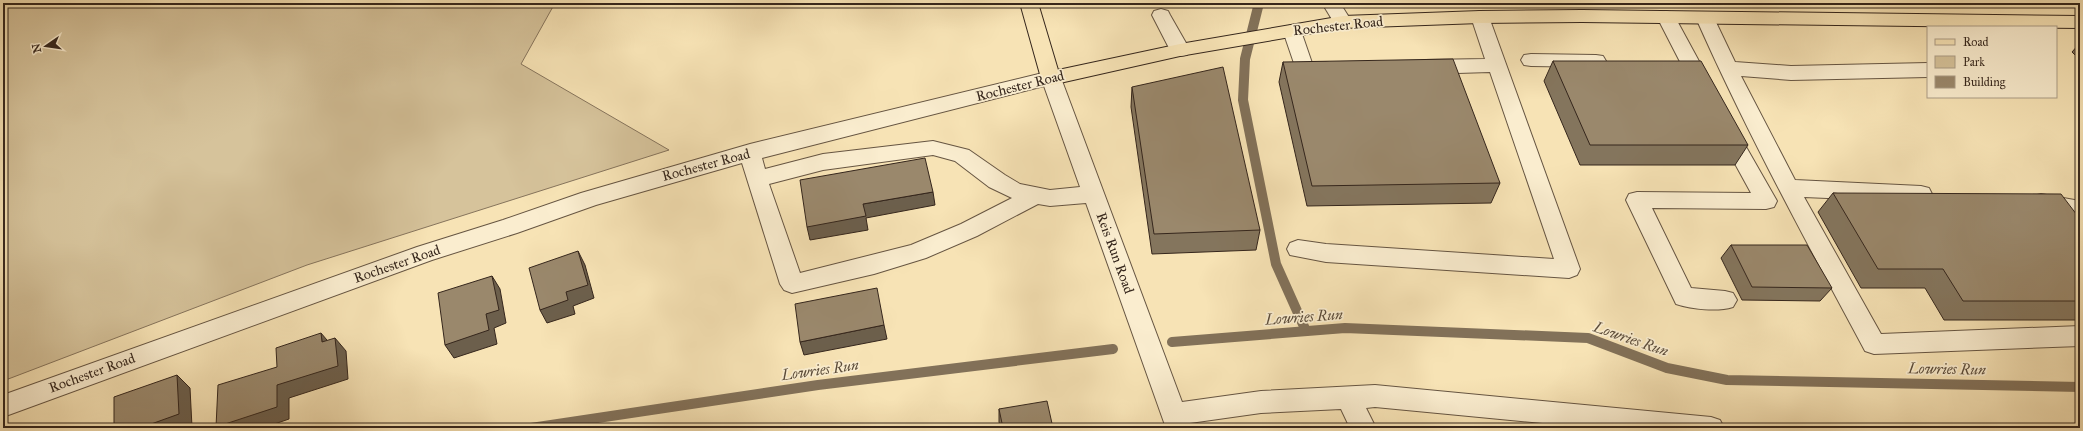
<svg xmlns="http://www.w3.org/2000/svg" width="2083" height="431" viewBox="0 0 2083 431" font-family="'IM FELL Great Primer',serif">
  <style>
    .green { fill: #d6c39b; stroke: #86745c }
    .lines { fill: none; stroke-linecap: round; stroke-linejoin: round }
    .stream { stroke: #827159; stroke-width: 10 }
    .minor-casing { stroke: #665542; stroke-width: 2 }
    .major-casing { stroke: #35261c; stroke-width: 2 }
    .minor { fill: #faedcf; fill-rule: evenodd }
    .major { fill: #f7e3b5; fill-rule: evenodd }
    .wall { fill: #84755d; stroke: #35261c }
    .shaded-wall { fill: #6c5f4c; stroke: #35261c }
    .building { fill: #9a886c; stroke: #35261c }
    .labels { text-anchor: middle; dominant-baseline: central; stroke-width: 3.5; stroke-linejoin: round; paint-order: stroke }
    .street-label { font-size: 14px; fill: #35261c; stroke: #faedcf }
    .water-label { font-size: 15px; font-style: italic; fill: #5b4c3a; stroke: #faedcf }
  </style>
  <rect width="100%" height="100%" fill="#f7e3b5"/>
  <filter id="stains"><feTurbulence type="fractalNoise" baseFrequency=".005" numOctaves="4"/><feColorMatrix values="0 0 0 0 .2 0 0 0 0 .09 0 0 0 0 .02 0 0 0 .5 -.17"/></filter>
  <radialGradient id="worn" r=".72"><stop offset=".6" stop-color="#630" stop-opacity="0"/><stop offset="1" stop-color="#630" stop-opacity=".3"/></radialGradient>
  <path class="green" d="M3,3H555L521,64L669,150L307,265L3,381Z"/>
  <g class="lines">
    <g class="stream">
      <path d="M1259,3L1245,59L1243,100L1276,264L1306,331"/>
      <path d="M1172,342L1345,328L1588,338L1667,368L1727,380L2080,387"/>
      <path d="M531,428L818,385L1113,349"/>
    </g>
    <g class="minor-casing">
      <g id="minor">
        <path d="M1322,3H1340L1352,22L1350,26L1343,28L1336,26Z"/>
        <path d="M1161,9L1168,11L1170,15L1190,50L1187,55L1180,56L1173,55L1170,50L1152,15L1154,11Z"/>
        <path d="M1480,11L1487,13L1489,17L1580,269L1577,275L1569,278L1326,262L1290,255L1287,249L1290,243L1298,240L1326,244L1554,259L1490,72L1425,74L1418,72L1415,67L1418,62L1425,60L1485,59L1471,17L1473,13Z"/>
        <path d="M1666,11L1673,13L1675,17L1713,87L1710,92L1703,94L1696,92L1693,87L1657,17L1659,13Z"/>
        <path d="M1705,12L1712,14L1714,18L1735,62L1791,66L1928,63V77L1791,80L1741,76L1795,180L1921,186L1929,188L1932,194L1929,200L1921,202L1804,197L1881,334L2080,326V346L1874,354L1865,351C1806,241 1746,131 1696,18L1698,14Z"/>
        <path d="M1292,25L1299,27L1301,31L1312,63L1326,62L1333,64L1336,69L1333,74L1305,77L1298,75L1283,31L1285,27Z"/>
        <path d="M1531,54L1596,55L1603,56L1606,61L1603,66L1596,67L1531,66L1524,65L1521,60L1524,55Z"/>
        <path d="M1051,71L1058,73L1061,78L1182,402L1261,391L1375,385L1711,417L1720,420L1724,428H1595L1375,407L1366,408L1376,428H1350L1341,409L1261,413L1190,423L1192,428H1166L1086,203L1050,206L1038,204L977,236L926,258L874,274L792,293L784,290L780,284L742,163L596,205L517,233L432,260L3,417V395L417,247L503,220L581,193L750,144ZM1044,86L1080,187L1050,190L1020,184L1005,175L969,150L933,141L823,154L765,169L762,158ZM933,155L955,161L989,187L1012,198L961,224L911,245L800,273L769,184L823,170Z"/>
        <path d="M1726,122L1733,124L1777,201L1774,207L1766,209L1652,208L1691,288L1725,291L1733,293L1737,300L1733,307C1717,312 1692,309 1676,304L1626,200L1629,194L1637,192L1751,193L1716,129L1719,124Z"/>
        <path d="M2041,194L2080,201V217L2033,208L2030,202L2033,196Z"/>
      </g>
    </g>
    <g class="major-casing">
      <path id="major" d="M1020,3H1038L1058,70L1180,44L1343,16L1480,11L1582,10L2080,16V28L1582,22L1480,23L1343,28L1180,56L1051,85L1044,83L1041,78Z"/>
    </g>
    <use href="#minor" class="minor"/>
    <use href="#major" class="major"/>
  </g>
  <g class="wall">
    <path d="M2080,43V60L2072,52Z"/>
    <path d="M1553,61L1748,145L1735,165H1580L1544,81Z"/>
    <path d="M1283,62L1500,183L1491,203L1307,206L1279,82Z"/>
    <path d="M1132,87L1260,230L1256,250L1152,254L1131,107Z"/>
    <path d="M1833,193L2080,219V320H1944L1925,288H1861L1818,212Z"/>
    <path d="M1731,245L1832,288L1820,301L1742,300L1721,258Z"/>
    <path d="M999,409L1053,428H1001L999,422Z"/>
  </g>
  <g class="shaded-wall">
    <path d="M933,192L935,205L866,218L868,230L810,240L807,227L863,204Z"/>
    <path d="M578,251L585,265L594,298L573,306L575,314L547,323L540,310L566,292Z"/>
    <path d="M492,276L500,289L506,323L494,328L497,344L454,358L445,345L486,314Z"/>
    <path d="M884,325L887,339L804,355L800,342Z"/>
    <path d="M321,333L332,346L322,342Z"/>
    <path d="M335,338L346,351L348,379L289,398V419L263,428H217L216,427L277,385Z"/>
    <path d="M177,375L190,388L192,427L188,428H140Z"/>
  </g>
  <g class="building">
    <path d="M1453,59L1500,183L1312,186L1283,62Z"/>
    <path d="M1553,61H1701L1748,145H1590Z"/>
    <path d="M1223,67L1260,230L1154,234L1132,87Z"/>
    <path d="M925,158L933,192L863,204L866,216L807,227L800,180Z"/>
    <path d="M1833,193L2061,194L2080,219V301H1963L1943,269H1878Z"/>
    <path d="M1731,245H1807L1832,288L1752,287Z"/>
    <path d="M578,251L588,285L566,292L568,300L540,310L529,268Z"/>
    <path d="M492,276L499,310L486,314L489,330L445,345L438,293Z"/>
    <path d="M877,288L884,325L800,342L795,304Z"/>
    <path d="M321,333L322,342L335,338L338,366L277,385V407L216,427L218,385L277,367L276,348Z"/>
    <path d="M177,375L179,414L140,428H114V397Z"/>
    <path d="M1047,401L1053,428H1003L999,409Z"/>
    <path d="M1419,425L1459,428H1419Z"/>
  </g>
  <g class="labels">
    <g class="street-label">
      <text transform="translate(1338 26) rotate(-6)">Rochester Road</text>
      <text transform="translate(1020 86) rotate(-14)">Rochester Road</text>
      <text transform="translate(706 165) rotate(-15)">Rochester Road</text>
      <text transform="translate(1115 253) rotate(70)">Reis Run Road</text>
      <text transform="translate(397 264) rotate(-19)">Rochester Road</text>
      <text transform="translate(92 373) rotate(-20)">Rochester Road</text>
    </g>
    <g class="water-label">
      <text transform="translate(1304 317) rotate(-4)">Lowries Run</text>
      <text transform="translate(1631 339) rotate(19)">Lowries Run</text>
      <text transform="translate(1947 369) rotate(1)">Lowries Run</text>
      <text transform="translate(820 370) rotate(-8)">Lowries Run</text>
    </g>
  </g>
  <rect width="2083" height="431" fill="none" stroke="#f7e3b5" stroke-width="16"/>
  <rect x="4" y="4" width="2075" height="423" fill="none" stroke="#35261c" stroke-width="2"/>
  <rect x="8" y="8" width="2067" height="415" fill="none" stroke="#35261c"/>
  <rect x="1927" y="26" width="130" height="72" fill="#faedcf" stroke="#ab9d87"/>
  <rect x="1935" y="39" width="20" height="6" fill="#f7e3b5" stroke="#ab9d87"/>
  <text x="1963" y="46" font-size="12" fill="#35261c">Road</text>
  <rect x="1935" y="56" width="20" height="12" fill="#d6c39b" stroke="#ab9d87"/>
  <text x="1963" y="66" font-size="12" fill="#35261c">Park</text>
  <rect x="1935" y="76" width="20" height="12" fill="#9a886c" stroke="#ab9d87"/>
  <text x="1963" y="86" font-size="12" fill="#35261c">Building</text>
  <g transform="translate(46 46) rotate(257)" stroke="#faedcf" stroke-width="3" paint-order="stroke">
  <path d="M0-3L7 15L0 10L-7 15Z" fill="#35261c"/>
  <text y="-6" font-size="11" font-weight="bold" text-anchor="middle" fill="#35261c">N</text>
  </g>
  <rect width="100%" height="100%" filter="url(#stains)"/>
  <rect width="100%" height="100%" fill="url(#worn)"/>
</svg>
